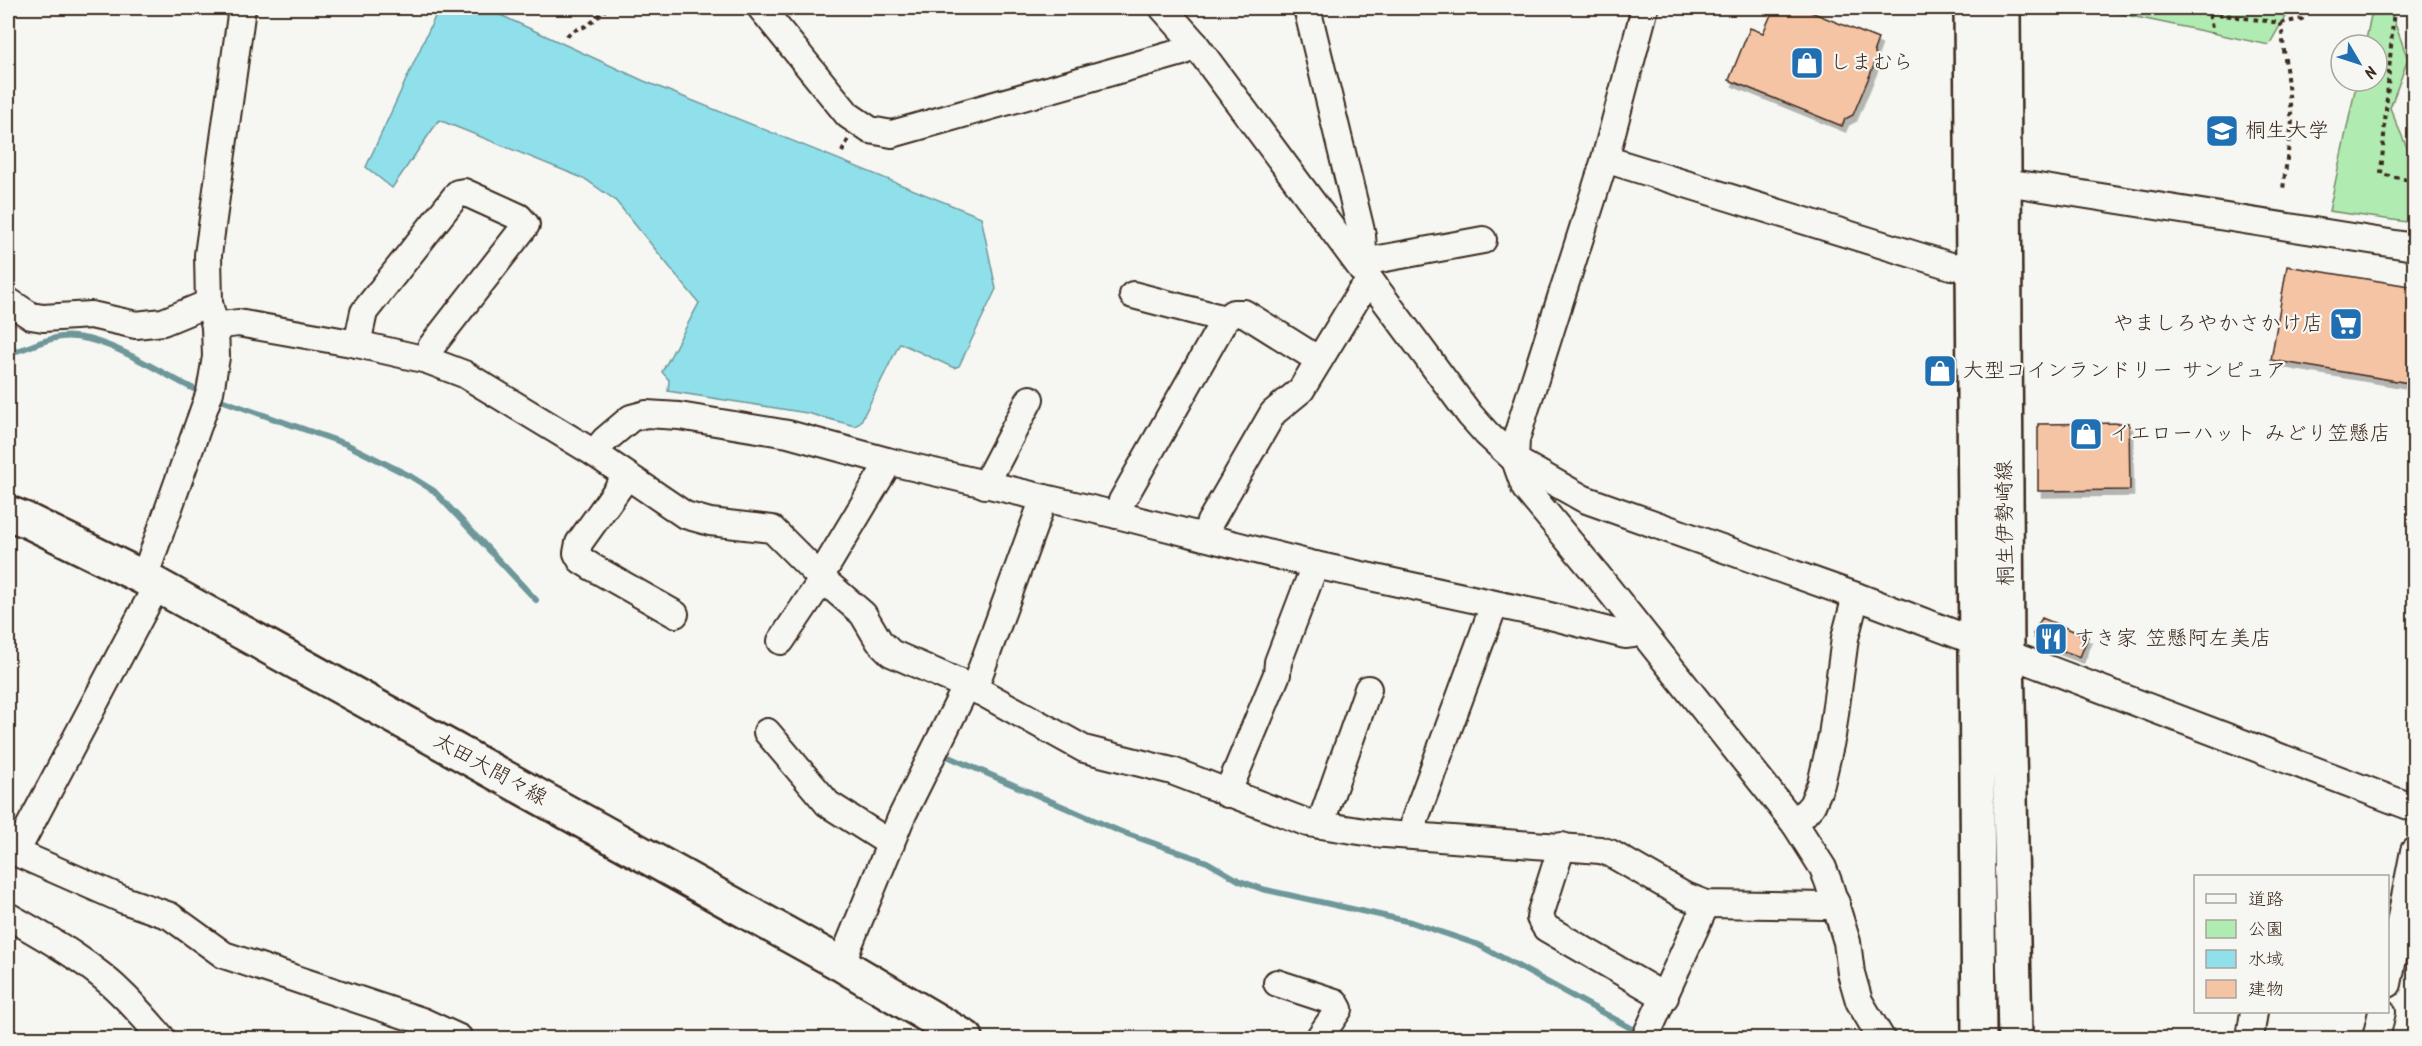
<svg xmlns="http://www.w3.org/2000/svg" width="2422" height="1046" viewBox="0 0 2422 1046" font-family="Kalam,'Klee One',sans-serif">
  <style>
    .green { fill: #b0ebb1; stroke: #768a68; stroke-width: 1.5 }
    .water { fill: #90e0eb; stroke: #6e9799; stroke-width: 1.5 }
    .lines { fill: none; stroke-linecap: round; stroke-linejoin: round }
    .stream { stroke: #6e9799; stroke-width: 6 }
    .building { fill: #f5c4a5; stroke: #3b2a1e; stroke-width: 1.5; filter: url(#shadow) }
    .minor-casing { stroke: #3b2a1e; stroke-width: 30 }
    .major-casing { stroke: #3b2a1e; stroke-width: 38 }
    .path { stroke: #3b2a1e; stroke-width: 4; stroke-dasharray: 4.5 4.5; stroke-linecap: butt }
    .minor { stroke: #f6f6f2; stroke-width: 26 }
    .major { stroke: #f6f6f2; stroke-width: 33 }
    .labels { text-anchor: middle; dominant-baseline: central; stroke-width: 4.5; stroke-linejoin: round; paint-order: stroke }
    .poi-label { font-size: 21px; fill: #3b2a1e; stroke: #f6f6f2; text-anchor: start }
    .street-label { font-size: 21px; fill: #3b2a1e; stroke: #f6f6f2 }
  </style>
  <defs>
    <filter id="shadow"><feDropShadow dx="3.5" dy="6" stdDeviation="0" flood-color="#0004"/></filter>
  </defs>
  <rect width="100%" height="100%" fill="#f6f6f2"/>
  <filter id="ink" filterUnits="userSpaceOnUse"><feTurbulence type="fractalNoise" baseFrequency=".0167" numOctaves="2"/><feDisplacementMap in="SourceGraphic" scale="12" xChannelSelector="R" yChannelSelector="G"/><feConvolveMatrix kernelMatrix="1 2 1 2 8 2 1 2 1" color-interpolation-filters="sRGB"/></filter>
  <g filter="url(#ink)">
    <g class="green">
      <path d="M2093,8H2290L2269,45Z"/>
      <path d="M2391,13L2408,59L2390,108L2408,150L2414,132V223L2329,211L2357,81H2377V45H2365L2371,15Z"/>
    </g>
    <path class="water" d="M439,8H485L644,81L981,217L996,289L959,366L954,368L900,343L860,423L855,426L807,413L668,391L669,380L662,372L699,303L615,200L585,179L439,120L392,188L366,167Z"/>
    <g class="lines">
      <g class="stream">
        <path d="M8,353C26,350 43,339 61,337C102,332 159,373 196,390"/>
        <path d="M218,399L346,444L410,476L434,491L536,600"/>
        <path d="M947,756L1119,831L1207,862L1240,881L1262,889L1411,922L1479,945L1640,1033"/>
      </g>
    </g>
    <g class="building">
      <path d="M1774,8H1801L1878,39L1874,50L1877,58L1853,115L1845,119L1842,126L1729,80L1750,28L1763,33Z"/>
      <path d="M2287,266L2415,287V384L2271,360Z"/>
      <path d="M2129,423L2130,490L2038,491V424Z"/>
      <path d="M2042,618L2088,637L2080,657L2036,641L2033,634Z"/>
    </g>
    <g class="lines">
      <g class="minor-casing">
        <g id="minor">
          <path d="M761,8L848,115L870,130L892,134L1182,52L1195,44"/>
          <path d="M1163,8L1195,44L1470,415L1487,434L1515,460L1584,499L1856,596L2414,808"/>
          <path d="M1307,8L1362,235L1363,250L1358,263"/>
          <path d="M1645,8L1605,159L1516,439L1515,460L1525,488L1598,576L1795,824L1823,868L1829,884L1847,942L1851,973L1859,1001L1881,1038"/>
          <path d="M1605,159L1951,266L1974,268"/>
          <path d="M2006,182L2414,247"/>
          <path d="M1358,263L1483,240"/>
          <path d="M1133,295L1225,319"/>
          <path d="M8,301L31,316L43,318L91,315L136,325L163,322L209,303"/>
          <path d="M215,326L238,323L357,344L427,360L464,374L594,453L685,515L710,522L772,529L820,577L863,614L879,641L891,653L983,693L1084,749L1172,771L1308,823L1372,833L1600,850L1610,853L1683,895L1706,904L1825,906L1836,903"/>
          <path d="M357,344L364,312L458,193L464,192L519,217L526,225L431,347L427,360"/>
          <path d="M594,453L605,440L631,418L646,414L679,416L788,434L887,461L1117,515L1315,565L1546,615L1625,635L1633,634L1640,631"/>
          <path d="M627,476L579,543L577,553L581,560L592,567L675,614"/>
          <path d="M985,485L1030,399"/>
          <path d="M1117,515L1122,501L1225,319L1233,313H1244L1319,360"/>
          <path d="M1204,537L1210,522L1273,413L1301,390L1360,293L1371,282"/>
          <path d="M144,578L210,392L216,357L215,326L209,303L208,255L242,8"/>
          <path d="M781,641L818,586L820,577L883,472L887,461"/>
          <path d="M974,689L1044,498"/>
          <path d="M767,732L828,804L891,844"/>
          <path d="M1227,794L1277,674L1278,662L1315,565"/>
          <path d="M1795,824L1812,805L1821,784L1832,736L1845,638L1856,596"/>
          <path d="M1320,825L1368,689"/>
          <path d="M1412,835L1415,819L1494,605"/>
          <path d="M1562,846L1541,912L1540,918L1546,928L1665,997"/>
          <path d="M8,849L124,900L170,916L224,955L422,1021L459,1038"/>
          <path d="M16,852L157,585"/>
          <path d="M8,916C48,939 92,963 125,997C138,1010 150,1024 162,1038"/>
          <path d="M841,964L901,818L966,687"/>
          <path d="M1277,983L1335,1002L1339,1009L1319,1038"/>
          <path d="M2388,984L2414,851"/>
          <path d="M1645,1038L1706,904"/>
          <path d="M2250,1038L2254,1012"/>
          <path d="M2376,1038L2382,1012"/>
        </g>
      </g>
      <g class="major-casing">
        <g id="major">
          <path d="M1971,8L1979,1038"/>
          <path d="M2003,8L2007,653L2015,1038"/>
          <path d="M8,513L26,520L144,578L841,964L966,1038"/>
        </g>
      </g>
      <g class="path">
        <path d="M2175,8L2209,13L2213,33"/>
        <path d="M2394,8L2381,174L2414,181"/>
        <path d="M2209,13L2281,23L2292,122L2283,189"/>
        <path d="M2281,23L2302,19L2307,8"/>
        <path d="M567,36C573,28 579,30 588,25C595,20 601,14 607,8"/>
        <path d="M842,152L848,140"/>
      </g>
      <use href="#minor" class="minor"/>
      <use href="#major" class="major"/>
    </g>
  </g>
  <defs>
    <g id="shop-square" transform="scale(1.725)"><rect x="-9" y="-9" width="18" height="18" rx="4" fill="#1f6fb2" stroke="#f6f6f2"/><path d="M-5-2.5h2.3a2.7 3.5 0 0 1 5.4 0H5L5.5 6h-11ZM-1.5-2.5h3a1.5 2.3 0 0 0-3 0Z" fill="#fff"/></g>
    <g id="university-square" transform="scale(1.725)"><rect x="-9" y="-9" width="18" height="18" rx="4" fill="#1f6fb2" stroke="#f6f6f2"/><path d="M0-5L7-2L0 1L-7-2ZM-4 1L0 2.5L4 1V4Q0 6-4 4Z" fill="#fff"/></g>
    <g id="supermarket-square" transform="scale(1.725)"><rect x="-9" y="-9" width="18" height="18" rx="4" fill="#1f6fb2" stroke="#f6f6f2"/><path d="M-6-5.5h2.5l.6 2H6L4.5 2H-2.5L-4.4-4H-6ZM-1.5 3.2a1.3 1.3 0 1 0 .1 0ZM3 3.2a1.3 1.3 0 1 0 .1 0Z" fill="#fff"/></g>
    <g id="restaurant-square" transform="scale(1.725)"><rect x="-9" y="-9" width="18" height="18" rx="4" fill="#1f6fb2" stroke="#f6f6f2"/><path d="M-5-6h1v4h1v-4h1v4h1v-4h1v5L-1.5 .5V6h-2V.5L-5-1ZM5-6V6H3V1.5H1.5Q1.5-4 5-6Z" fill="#fff"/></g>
  </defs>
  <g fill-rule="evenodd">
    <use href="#shop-square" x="1807" y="63"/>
    <use href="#university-square" x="2222" y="131"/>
    <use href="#supermarket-square" x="2346" y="324"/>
    <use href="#shop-square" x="1940" y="371"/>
    <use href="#shop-square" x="2086" y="434"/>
    <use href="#restaurant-square" x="2051" y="639"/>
  </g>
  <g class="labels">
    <g class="poi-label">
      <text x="1830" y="63">しまむら</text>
      <text x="2245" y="131">桐生大学</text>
      <text x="2323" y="324" text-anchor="end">やましろやかさかけ店</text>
      <text x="1963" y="371">大型コインランドリー サンピュア</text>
      <text x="2109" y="434">イエローハット みどり笠懸店</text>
      <text x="2074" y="639">すき家 笠懸阿左美店</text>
    </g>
    <g class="street-label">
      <text transform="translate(2006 523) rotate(-91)">桐生伊勢崎線</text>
      <text transform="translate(490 770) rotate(29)">太田大間々線</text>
    </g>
  </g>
  <rect width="2422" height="1046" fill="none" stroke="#f6f6f2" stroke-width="30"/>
  <rect x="15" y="15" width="2392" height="1016" fill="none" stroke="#3b2a1e" stroke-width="2" filter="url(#ink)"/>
  <rect x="2194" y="875" width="195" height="138" fill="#f6f6f2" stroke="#aba49d" stroke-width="1.5"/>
  <rect x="2206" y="894" width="30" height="9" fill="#f6f6f2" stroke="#aba49d" stroke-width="1.5"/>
  <text x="2248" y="905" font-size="18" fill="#3b2a1e">道路</text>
  <rect x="2206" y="920" width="30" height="18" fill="#b0ebb1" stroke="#aba49d" stroke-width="1.5"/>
  <text x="2248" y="935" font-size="18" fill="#3b2a1e">公園</text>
  <rect x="2206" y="950" width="30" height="18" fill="#90e0eb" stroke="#aba49d" stroke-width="1.5"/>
  <text x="2248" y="965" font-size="18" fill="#3b2a1e">水域</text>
  <rect x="2206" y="980" width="30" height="18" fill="#f5c4a5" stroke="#aba49d" stroke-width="1.5"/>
  <text x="2248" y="995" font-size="18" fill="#3b2a1e">建物</text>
  <g transform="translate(2359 63) rotate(129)"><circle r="28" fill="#f6f6f2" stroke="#aba49d" stroke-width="1.5"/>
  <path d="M0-4.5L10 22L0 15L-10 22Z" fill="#1f6fb2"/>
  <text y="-9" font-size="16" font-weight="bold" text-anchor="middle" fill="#3b2a1e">N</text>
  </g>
</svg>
